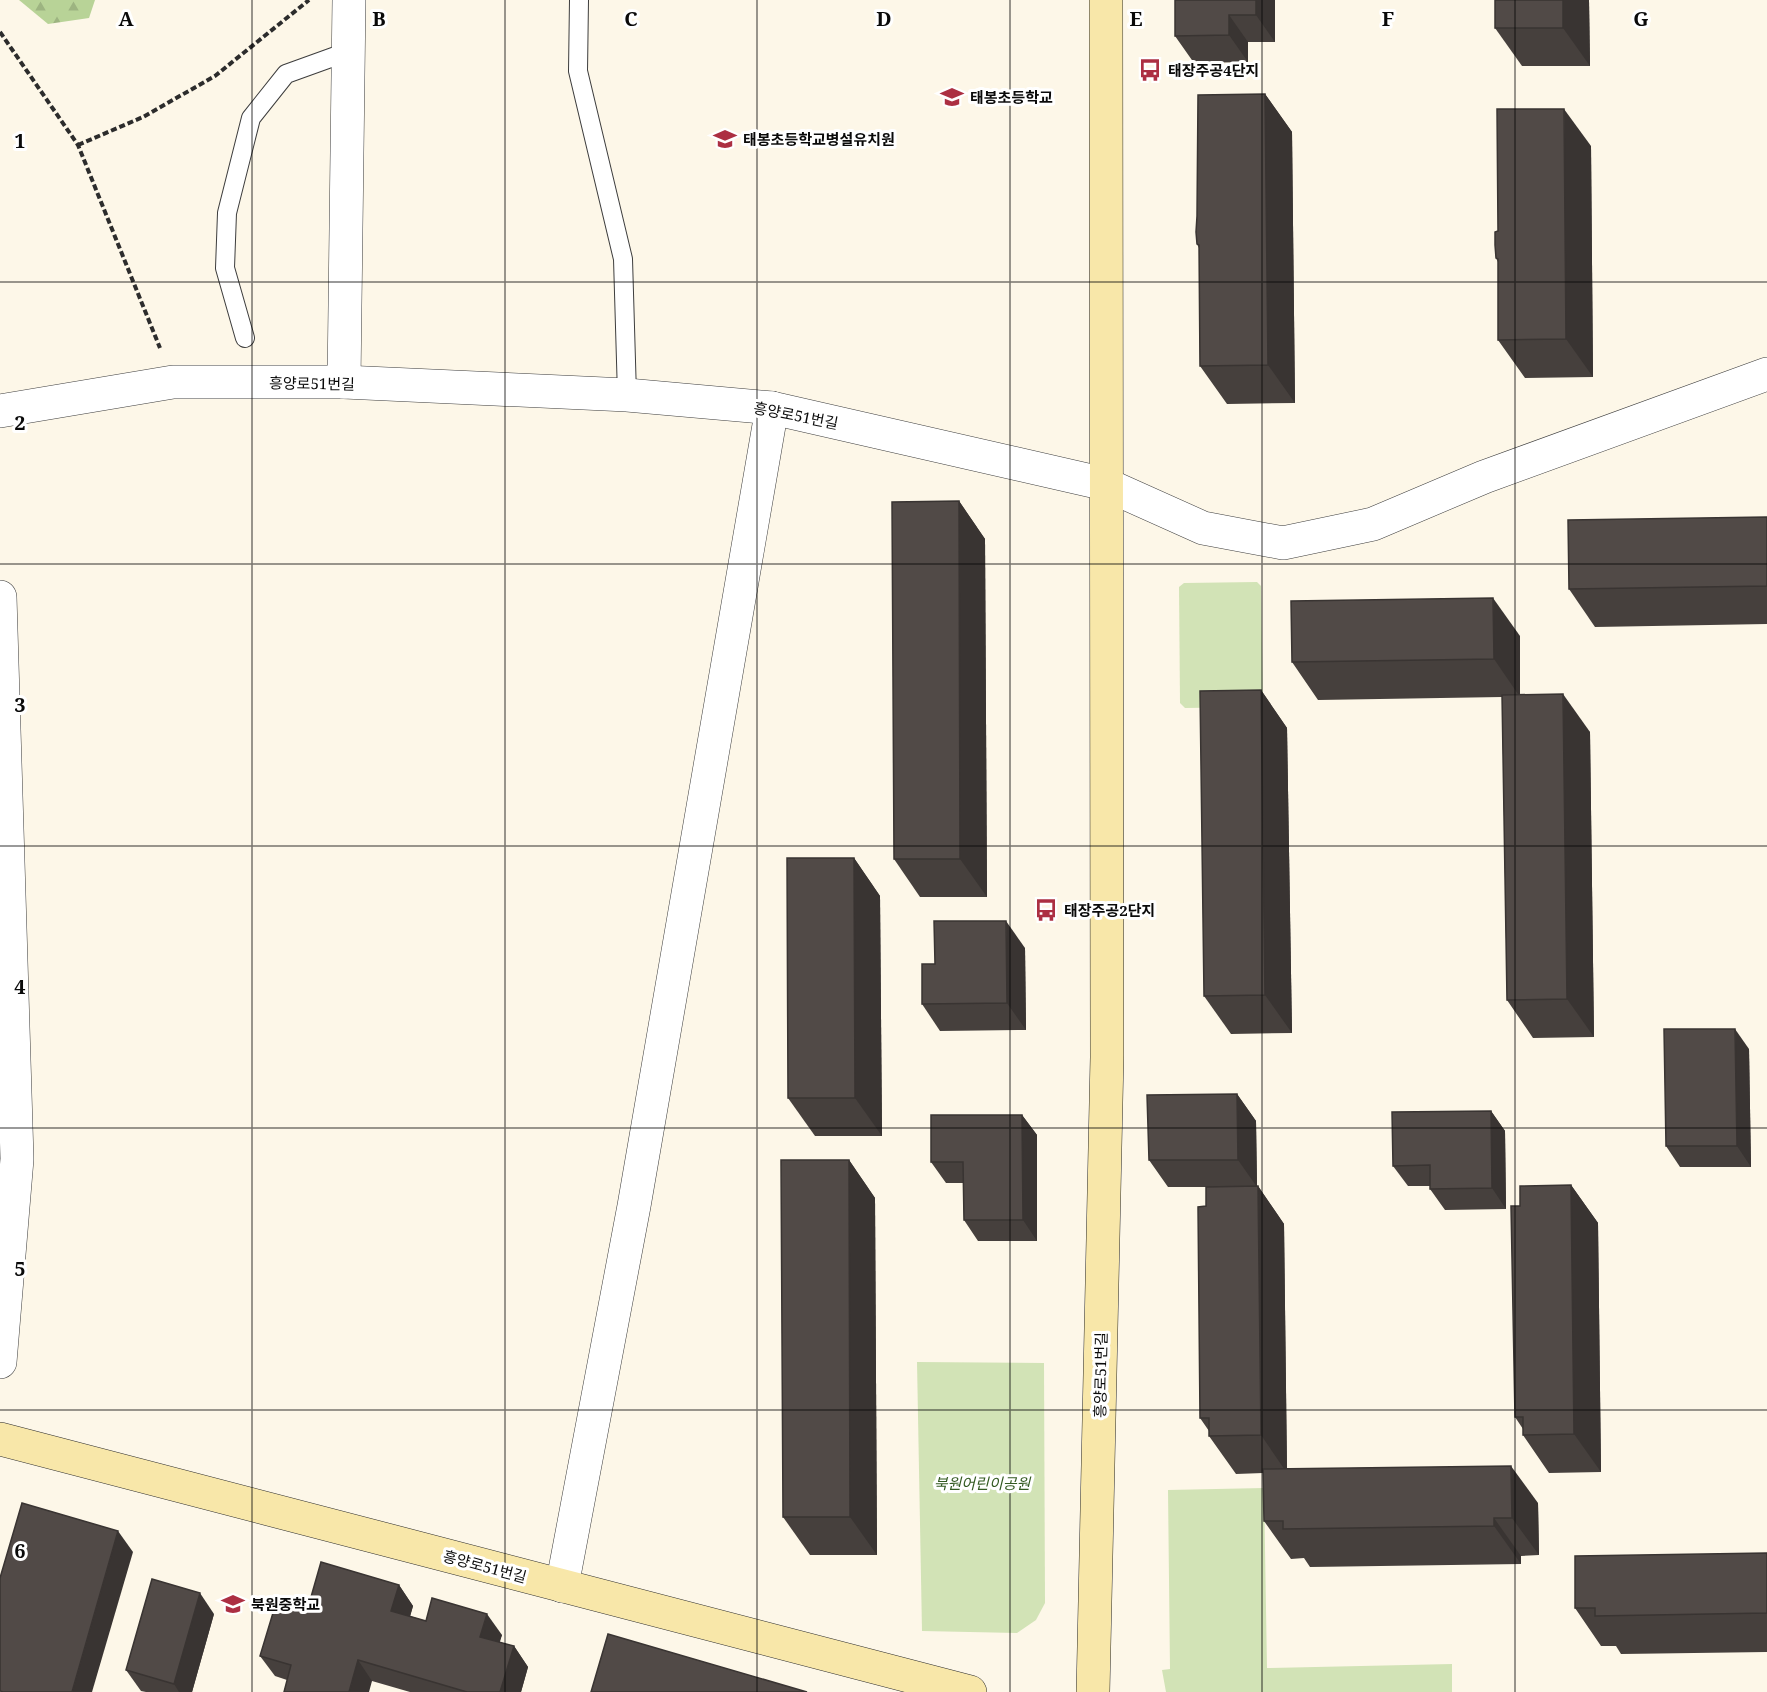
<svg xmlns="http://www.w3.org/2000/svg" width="1767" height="1692" viewBox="0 0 1767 1692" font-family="'Noto Serif','Noto Sans KR',serif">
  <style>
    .forest { fill: url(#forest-firs) }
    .park { fill: #d2e3b6 }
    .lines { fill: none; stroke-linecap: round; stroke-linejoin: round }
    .lane-casing { stroke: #3d3d3d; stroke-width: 20 }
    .street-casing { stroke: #3d3d3d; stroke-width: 34 }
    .secondary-casing { stroke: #2c2c2c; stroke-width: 34 }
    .path { stroke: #2c2c2c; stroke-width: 4; stroke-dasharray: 6 3; stroke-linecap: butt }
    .lane { stroke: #fff; stroke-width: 18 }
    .street { stroke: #fff; stroke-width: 33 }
    .secondary { stroke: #f8e7a9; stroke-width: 33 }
    .wall { fill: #46403d }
    .shaded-wall { fill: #393432 }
    .building { fill: #514a47; stroke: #393432; stroke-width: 1.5 }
    .grid { fill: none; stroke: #0a0a0a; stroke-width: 1.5; stroke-opacity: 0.55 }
    .labels { text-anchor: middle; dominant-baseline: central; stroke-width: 6; stroke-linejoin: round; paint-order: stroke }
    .poi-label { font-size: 15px; font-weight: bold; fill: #0a0a0a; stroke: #fff; text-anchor: start }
    .street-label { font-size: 15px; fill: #0a0a0a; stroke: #fff }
    .park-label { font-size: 15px; font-style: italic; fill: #335a21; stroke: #fff }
    .grid-label { font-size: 20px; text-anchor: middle; font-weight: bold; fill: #0a0a0a; stroke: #fff; stroke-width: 6; stroke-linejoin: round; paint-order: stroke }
  </style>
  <defs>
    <pattern id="forest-firs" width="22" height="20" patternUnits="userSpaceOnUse" patternTransform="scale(1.5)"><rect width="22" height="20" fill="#b8d397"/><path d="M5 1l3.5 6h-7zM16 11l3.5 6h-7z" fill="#9db481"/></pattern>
  </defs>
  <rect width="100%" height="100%" fill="#fdf7e8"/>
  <path class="forest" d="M19,0H95L89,18L48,24Z"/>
  <g class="park">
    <path d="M1257,582L1261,586L1263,702L1258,707L1185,708L1180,703L1179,587L1184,583Z"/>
    <path d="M917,1362L1044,1363L1045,1603L1036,1620L1017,1633L922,1631Z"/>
    <path d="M1264,1488L1267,1668L1452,1664V1692H1166L1162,1670L1170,1669L1168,1490Z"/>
  </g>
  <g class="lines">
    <g class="lane-casing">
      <g id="lane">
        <path d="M579,0L578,71L623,259L627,395"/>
        <path d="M245,338L225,268L227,213L251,118L286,74L347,52"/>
      </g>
    </g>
    <g class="street-casing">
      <g id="street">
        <path d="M344,382L349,0"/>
        <path d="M0,411L173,382H344L627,395L772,408L1105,484L1203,528L1283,543L1373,524L1484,477L1767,374"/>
        <path d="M0,597L17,1159L0,1362"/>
        <path d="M562,1586L634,1206L772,408"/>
      </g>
    </g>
    <g class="secondary-casing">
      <g id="secondary">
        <path d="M0,1439L970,1692"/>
        <path d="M1093,1692L1107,1057L1106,0"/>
      </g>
    </g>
    <g class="path">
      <path d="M0,32L78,145L160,348"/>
      <path d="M78,145L143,117L215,76L309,0"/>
    </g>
    <use href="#lane" class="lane"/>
    <use href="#street" class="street"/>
    <use href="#secondary" class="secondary"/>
  </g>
  <g class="wall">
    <path d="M1175,0H1275V42H1248V62L1194,63L1175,36Z"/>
    <path d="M1495,0H1589L1590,66H1522L1495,28Z"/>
    <path d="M1265,94L1292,132L1295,403L1227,404L1200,366L1199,248L1197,244V216Z"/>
    <path d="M1591,146L1593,377L1525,378L1498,340V262L1496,258Z"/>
    <path d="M959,501L985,539L987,897H920L894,859Z"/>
    <path d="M1767,517V624L1595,627L1569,589Z"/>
    <path d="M1520,636V695L1590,732L1594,1037L1533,1038L1507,1000L1502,697L1318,700L1292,662Z"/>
    <path d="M1261,690L1287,728L1292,1033L1231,1034L1204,996Z"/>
    <path d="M854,858L880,896L882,1136H815L788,1098Z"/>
    <path d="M1025,948L1026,1030L940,1031L922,1004L935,964Z"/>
    <path d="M1749,1049L1751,1167H1680L1666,1146Z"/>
    <path d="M1237,1094L1256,1121L1257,1186H1258L1284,1224L1287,1469L1538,1503L1539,1555L1521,1556V1564L1310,1567L1304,1558L1291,1559L1264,1521L1263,1473L1236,1474L1209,1436V1431L1200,1418L1206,1206V1187H1168L1149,1160Z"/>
    <path d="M1491,1111L1505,1131L1506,1209L1445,1210L1430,1189V1186H1408L1393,1166Z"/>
    <path d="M1022,1115L1037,1135V1241H978L964,1220L963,1183H946L931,1162Z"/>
    <path d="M849,1160L875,1198L877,1555H810L783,1517Z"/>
    <path d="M1571,1185L1598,1223L1601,1472L1549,1473L1523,1435V1429L1515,1417L1520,1206Z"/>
    <path d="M1767,1553V1652L1621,1654L1616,1646H1601L1575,1608Z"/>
    <path d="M399,1585L413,1606L410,1616L426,1621L502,1635L499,1642L514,1646L528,1667L521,1692H410L372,1681L287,1680L275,1676L260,1656L307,1611Z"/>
    <path d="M214,1614L192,1692H146L141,1691L126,1670Z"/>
  </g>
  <g class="shaded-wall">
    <path d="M1256,0H1275V42L1256,15Z"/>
    <path d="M1563,0H1589L1590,66L1563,28Z"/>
    <path d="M1229,15L1248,42V62L1229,35Z"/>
    <path d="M1265,94L1292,132L1295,403L1268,365Z"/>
    <path d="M1564,109L1591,146L1593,377L1566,339Z"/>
    <path d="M959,501L985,539L987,897L960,859Z"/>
    <path d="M1493,598L1520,636V697L1494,659Z"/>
    <path d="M1261,690L1287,728L1292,1033L1265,995Z"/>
    <path d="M1563,694L1590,732L1594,1037L1567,999Z"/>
    <path d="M854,858L880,896L882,1136L855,1098Z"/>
    <path d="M1006,921L1025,948L1026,1030L1007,1003Z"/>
    <path d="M1735,1029L1749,1049L1751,1167L1737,1146Z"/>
    <path d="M1237,1094L1256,1121L1257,1187L1238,1160Z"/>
    <path d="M1491,1111L1505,1131L1506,1209L1492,1188Z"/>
    <path d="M1022,1115L1037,1135V1241L1023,1220Z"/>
    <path d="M849,1160L875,1198L877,1555L850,1517Z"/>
    <path d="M1571,1185L1598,1223L1601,1472L1574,1434Z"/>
    <path d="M1258,1186L1284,1224L1287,1473L1261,1435Z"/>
    <path d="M1511,1466L1538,1503L1539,1555L1512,1518Z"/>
    <path d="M1494,1518L1521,1556V1564L1494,1526Z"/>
    <path d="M118,1531L133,1552L92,1692H72Z"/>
    <path d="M399,1585L413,1606L406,1631L391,1611Z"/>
    <path d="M200,1593L214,1614L192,1692H179L174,1684Z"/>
    <path d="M487,1614L502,1635L495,1658L480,1637Z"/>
    <path d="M514,1646L528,1667L521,1692H500Z"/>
    <path d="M358,1660L372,1681L369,1692H349Z"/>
  </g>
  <g class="building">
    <path d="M1175,0H1256V15H1229V35L1175,36Z"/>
    <rect x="1495" y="0" width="68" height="28"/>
    <path d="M1265,94L1268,365L1200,366L1199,245L1197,244L1196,232L1197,216L1198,95Z"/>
    <path d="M1497,109H1564L1566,339L1498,340V259L1496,258L1495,245V232L1498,231Z"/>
    <path d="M959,501L960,859H894L892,502Z"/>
    <path d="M1767,517V586L1569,589L1568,520Z"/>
    <path d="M1493,598L1494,659L1292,662L1291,601Z"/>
    <path d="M1261,690L1265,995L1204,996L1200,691Z"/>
    <path d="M1563,694L1567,999L1507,1000L1502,695Z"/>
    <path d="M787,858H854L855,1098H788Z"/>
    <path d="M934,921H1006L1007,1003L922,1004V964H935Z"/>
    <path d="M1664,1029H1735L1737,1146H1666Z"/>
    <path d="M1237,1094L1238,1160H1149L1147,1095Z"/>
    <path d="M1491,1111L1492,1188L1430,1189V1165L1393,1166L1392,1112Z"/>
    <path d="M931,1115H1022L1023,1220H964L963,1162H931Z"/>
    <path d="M781,1160H849L850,1517H783Z"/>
    <path d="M1571,1185L1574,1434L1523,1435V1417H1515L1511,1206H1520V1186Z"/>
    <path d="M1258,1186L1261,1435L1209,1436V1418H1200L1198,1207L1206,1206V1187Z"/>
    <path d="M1511,1466L1512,1518H1494V1526L1283,1529V1521H1264L1263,1469Z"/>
    <path d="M22,1503L118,1531L72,1692H3L0,1691V1578Z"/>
    <path d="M1767,1553V1613L1595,1616V1608H1575V1556Z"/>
    <path d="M321,1562L399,1585L391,1611L426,1621L432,1598L487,1614L480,1637L514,1646L500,1692H467L358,1660L349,1692H284L291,1665L260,1656L276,1603L307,1611Z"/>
    <path d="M152,1579L200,1593L174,1684L126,1670Z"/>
    <path d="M608,1634L807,1692H591Z"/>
  </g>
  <path class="grid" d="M252,0V1692M505,0V1692M757,0V1692M1010,0V1692M1262,0V1692M1515,0V1692M0,282H1767M0,564H1767M0,846H1767M0,1128H1767M0,1410H1767"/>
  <defs>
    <g id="bus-bare" transform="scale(1.8)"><path d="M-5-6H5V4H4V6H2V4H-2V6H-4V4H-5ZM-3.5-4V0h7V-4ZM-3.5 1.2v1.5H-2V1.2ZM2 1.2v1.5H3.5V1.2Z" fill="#ac2f42" stroke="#fff" stroke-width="2.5" paint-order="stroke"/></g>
    <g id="school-bare" transform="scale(1.8)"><path d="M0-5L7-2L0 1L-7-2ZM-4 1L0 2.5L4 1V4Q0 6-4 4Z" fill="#ac2f42" stroke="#fff" stroke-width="2.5" paint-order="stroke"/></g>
  </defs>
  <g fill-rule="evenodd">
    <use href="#bus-bare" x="1150" y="70"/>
    <use href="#school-bare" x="952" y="97"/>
    <use href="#school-bare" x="725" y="139"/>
    <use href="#bus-bare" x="1046" y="910"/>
    <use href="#school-bare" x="233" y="1604"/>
  </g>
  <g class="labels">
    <g class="poi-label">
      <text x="1168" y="70">태장주공4단지</text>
      <text x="970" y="97">태봉초등학교</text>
      <text x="743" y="139">태봉초등학교병설유치원</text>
      <text x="1064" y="910">태장주공2단지</text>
      <text x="251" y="1604">북원중학교</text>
    </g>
    <g class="street-label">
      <text transform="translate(312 383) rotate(1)">흥양로51번길</text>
      <text transform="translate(796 415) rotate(11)">흥양로51번길</text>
      <text transform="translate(1100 1375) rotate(-89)">흥양로51번길</text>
      <text transform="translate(485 1566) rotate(15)">흥양로51번길</text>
    </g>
    <g class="park-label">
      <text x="982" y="1483">북원어린이공원</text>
    </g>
  </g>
  <g class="grid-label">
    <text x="126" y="26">A</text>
    <text x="379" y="26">B</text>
    <text x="631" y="26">C</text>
    <text x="884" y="26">D</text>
    <text x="1136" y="26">E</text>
    <text x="1388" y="26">F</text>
    <text x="1641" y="26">G</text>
    <text x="20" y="148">1</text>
    <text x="20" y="430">2</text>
    <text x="20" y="712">3</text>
    <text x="20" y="994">4</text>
    <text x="20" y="1276">5</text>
    <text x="20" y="1558">6</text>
  </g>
</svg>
